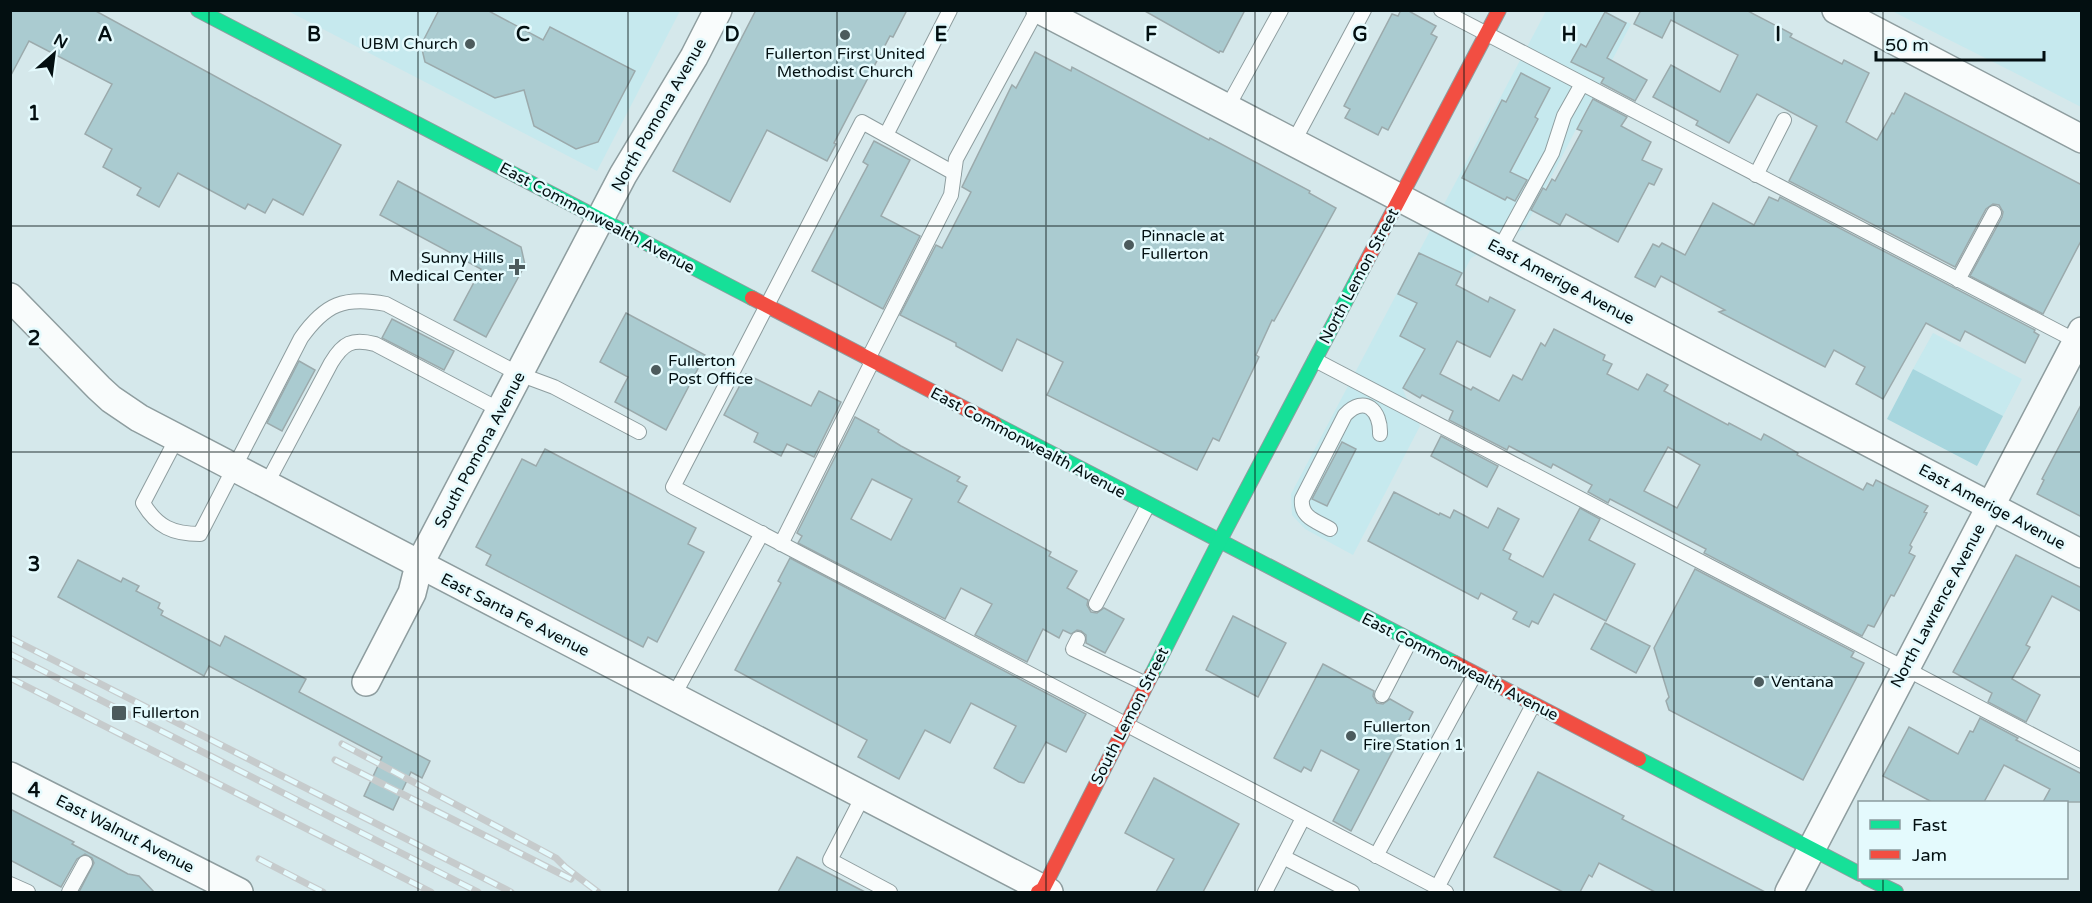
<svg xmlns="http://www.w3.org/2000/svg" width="2092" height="903" viewBox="0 0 2092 903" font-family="'Varela Round',sans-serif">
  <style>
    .built { fill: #c6e9ee }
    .green { fill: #a7d6de }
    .building { fill: #aacbd0; stroke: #9baaac; stroke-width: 1.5; fill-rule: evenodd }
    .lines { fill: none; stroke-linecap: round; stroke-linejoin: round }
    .lane-casing { stroke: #8e9d9f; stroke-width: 16 }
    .street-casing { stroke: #8e9d9f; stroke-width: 30 }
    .fast-casing { stroke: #8e9d9f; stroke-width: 16 }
    .jam-casing { stroke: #8e9d9f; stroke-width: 16 }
    .lane { stroke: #f9fcfc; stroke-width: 14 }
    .street { stroke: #f9fcfc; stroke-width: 27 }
    .fast { stroke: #16e098; stroke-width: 14 }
    .jam { stroke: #f24e42; stroke-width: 14 }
    .rail-casing { stroke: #c6cbcc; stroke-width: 7 }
    .rail { stroke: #e4fafd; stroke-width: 4.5; stroke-dasharray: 14; stroke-linecap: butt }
    .grid { fill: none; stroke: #030f11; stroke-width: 1.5; stroke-opacity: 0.55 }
    .poi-dot { fill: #4c5b5d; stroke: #e4fafd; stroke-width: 2 }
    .labels { text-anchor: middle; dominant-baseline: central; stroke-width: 5; stroke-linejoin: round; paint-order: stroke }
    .poi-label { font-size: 16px; fill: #030f11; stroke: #e4fafd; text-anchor: start }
    .street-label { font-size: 16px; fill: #030f11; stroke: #e4fafd }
    .grid-label { font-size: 20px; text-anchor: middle; font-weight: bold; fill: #030f11; stroke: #e4fafd; stroke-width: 5; stroke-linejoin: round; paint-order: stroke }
  </style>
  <rect width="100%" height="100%" fill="#d5e8eb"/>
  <g class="built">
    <path d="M288,11H680L597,171Z"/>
    <path d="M1546,11H1611L1610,13L1631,24L1524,229L1471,258L1403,390L1420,426L1353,555L1305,529L1292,515L1291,494Z"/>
    <path d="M1892,11H2081V107L2017,74Z"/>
    <path d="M1933,333L2022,379L2003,416L1913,369Z"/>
  </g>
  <path class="green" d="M1913,369L2003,416L1977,466L1887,419Z"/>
  <g class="building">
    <path d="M10,10H94L341,145L303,215L273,199L265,213L248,204L245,209L178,173L159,207L137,195L141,188L103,167L112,149L85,134L112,84L29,41L10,77Z"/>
    <path d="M439,10H487L543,40L550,27L635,71L598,142L576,149L534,126L524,90L495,98L425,62L421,45Z"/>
    <path d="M756,10H907L893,37L890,36L834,143L836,144L827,161L767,130L730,202L673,171Z"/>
    <path d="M1143,10H1245L1223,52L1220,51L1219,53Z"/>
    <path d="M1401,10H1407L1436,26L1431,34L1437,37L1388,130L1382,127L1378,135L1345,118L1350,109L1344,106L1392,14L1398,16Z"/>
    <path d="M1641,10H1746L1792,34L1790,37L1842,64L1844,60L1869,73L1846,122L1877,140L1892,113L1894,114L1905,93L2082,185V239L2043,314L1970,276L2002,217L2003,212L1999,205L1993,204L1986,209L1955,267L1789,181L1817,126L1757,94L1729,143L1696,125L1698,121L1653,97L1671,65L1720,92L1738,55L1671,20L1662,38L1634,24Z"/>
    <path d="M1605,12L1626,23L1607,58L1647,80L1635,101L1601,83L1604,78L1571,62L1581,44L1586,47Z"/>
    <path d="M1035,52L1071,71L1072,67L1209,140L1210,138L1310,191L1309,193L1336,208L1274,321L1272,320L1256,355L1259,357L1219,441L1213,438L1197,470L1047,395L1063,362L1017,339L1002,371L956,346V343L900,315L936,245L942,248L971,192L962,187L1012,85L1016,88Z"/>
    <path d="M1521,73L1550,88L1535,117L1538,119L1510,172L1527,180L1515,201L1507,197L1505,200L1462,178L1502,100L1506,102Z"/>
    <path d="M1593,99L1627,117L1621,126L1651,142L1642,160L1662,169L1654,185L1649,183L1618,242L1566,214L1560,225L1531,210L1543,188L1546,190L1552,179L1555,181L1582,131L1577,129Z"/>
    <path d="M874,141L910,160L881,216L920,236L883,309L812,271L868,165L863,162Z"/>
    <path d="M398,181L521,247L525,265L486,337L454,320L481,269L380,215Z"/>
    <path d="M1769,197L1778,201L1780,197L2035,330L2034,332L2039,335L2025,363L1965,331L1960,341L1926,323L1883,399L1856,384L1865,367L1834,350L1825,367L1719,312L1725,310L1661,276L1655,287L1635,277L1653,244L1659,247L1662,243L1685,255L1713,203L1754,225Z"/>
    <path d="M1419,253L1462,273L1456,285L1488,302L1490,297L1515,310L1490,357L1457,341L1440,374L1471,390L1473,387L1499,401L1513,375L1522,380L1541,343L1545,346L1554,329L1605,355L1603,360L1612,364L1607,374L1638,390L1647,374L1668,385L1664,391L1728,425L1729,423L1761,440L1764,434L1798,453L1797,455L1863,490L1867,483L1873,486L1876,480L1928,506L1924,512L1927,513L1910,545L1912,547L1909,553L1915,556L1894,596L1891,595L1874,627L1868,625L1862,636L1704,553L1706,549L1654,522L1610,499L1608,503L1588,492L1592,485L1553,464L1551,468L1509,446L1507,450L1449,420L1453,411L1422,395L1420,398L1403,388L1425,349L1400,336L1417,303L1398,294ZM1668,447L1700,465L1677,508L1644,491Z"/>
    <path d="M626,313L705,355L666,430L615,402L628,377L600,362Z"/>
    <path d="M392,319L454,351L444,370L382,338Z"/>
    <path d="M299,361L315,370L282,431L267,423Z"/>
    <path d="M746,374L811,406L819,391L841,402L814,457L787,444L781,456L754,442L758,433L724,415Z"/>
    <path d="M2082,403V517L2037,494L2044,480L2042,479Z"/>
    <path d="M855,417L879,430L878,432L901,446L960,477L957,481L967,486L958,502L1051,552L1049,556L1077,571L1067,588L1088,600L1087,605L1091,612L1097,613L1104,608L1124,619L1105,653L1086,643V635L1081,631L1077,630L1071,634L1063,630L1059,638L1043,629L1027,662L975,635L992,604L961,588L945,619L798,543L802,536L797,533ZM872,479L912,499L891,540L851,519Z"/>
    <path d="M1441,436L1498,466L1487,487L1431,456Z"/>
    <path d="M1342,442L1356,449L1327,506L1312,499Z"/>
    <path d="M545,449L696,528L688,544L704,552L657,642L648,637L643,647L486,565L491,555L476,547L522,459L536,466Z"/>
    <path d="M1394,492L1439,515L1440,513L1450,518L1454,510L1488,528L1498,508L1519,519L1503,550L1511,554L1509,559L1543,577L1580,508L1600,519L1589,540L1635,564L1606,621L1554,594L1538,624L1532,621L1529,627L1513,619L1517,612L1481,593L1478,599L1368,541Z"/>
    <path d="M2016,555L2082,588V612L2052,596L2026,645L2030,647L2012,679L2040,695L2026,722L1988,702L1992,693L1953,672Z"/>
    <path d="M790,558L1086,714L1066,752L1046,742L1024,783L1019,782L994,768L1016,726L971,703L950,743L925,730L899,779L858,757L867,740L735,670L781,583L778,581Z"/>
    <path d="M78,560L121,582L123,578L139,586L136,591L160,603L158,608L163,611L161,615L220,646L225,636L306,679L299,692L430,761L422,778L411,772L393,810L364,796L382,757L209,666L204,676L58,597Z"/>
    <path d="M1695,569L1854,652L1851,657L1864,663L1803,780L1669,710L1666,701L1669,697L1654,648Z"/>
    <path d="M1233,616L1286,643L1258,697L1206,670Z"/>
    <path d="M1605,623L1650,646L1636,673L1591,649Z"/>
    <path d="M1323,664L1374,691L1373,696L1377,703L1383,704L1390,699L1413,712L1351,831L1333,821L1359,770L1321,750L1311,771L1304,767L1301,772L1274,758Z"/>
    <path d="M1980,718L2018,738L2016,740L2082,774V802H2043L2050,789L2004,765L1984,802H1932L1883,776L1909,727L1958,754L1970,731L1973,732Z"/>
    <path d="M1538,772L1624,816L1622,819L1765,892H1655L1599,863L1592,877L1589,875L1580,892H1563L1494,857Z"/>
    <path d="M1154,778L1239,824L1203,892H1156L1174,859L1125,833Z"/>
    <path d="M10,809L74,842L72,844L108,863L128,874L139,876L154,892H79L94,863L92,858L85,854L77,859L61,887L10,860Z"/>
    <path d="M797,857L865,892H778Z"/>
  </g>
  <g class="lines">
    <g class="lane-casing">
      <g id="lane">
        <path d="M1441,10L2080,343"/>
        <path d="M1227,108L1281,10"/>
        <path d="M886,135L950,10"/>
        <path d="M1293,143L1364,10"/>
        <path d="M954,173L862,122L673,487L1446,892"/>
        <path d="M1756,175L1784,120"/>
        <path d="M1499,250L1552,153L1564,116L1582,84"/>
        <path d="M1958,280L1994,213"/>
        <path d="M868,359L951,195L956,159L1037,10"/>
        <path d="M1315,360L2082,761"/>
        <path d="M177,438L143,503C157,527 173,534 200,534L301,338C325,304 344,296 386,304L519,374L554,387L639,432"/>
        <path d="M266,485L331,363C343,343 352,338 375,344L500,410"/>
        <path d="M1330,529C1316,521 1300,517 1302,499L1345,415C1365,394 1381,411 1380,434"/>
        <path d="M781,544L872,362"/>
        <path d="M1096,604L1148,505"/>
        <path d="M1078,639L1073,649L1146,684"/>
        <path d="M1382,695L1410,641"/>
        <path d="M673,697L762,533"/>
        <path d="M863,796L830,860L890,892"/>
        <path d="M1376,856L1475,674"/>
        <path d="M1283,857L1352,892"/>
        <path d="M10,884L28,892"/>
        <path d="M1437,888L1533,705"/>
        <path d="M69,892L85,863"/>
        <path d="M1265,892L1303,818"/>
      </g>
    </g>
    <g class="street-casing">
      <g id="street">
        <path d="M1040,10L2082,554"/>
        <path d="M1836,10L2082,139"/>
        <path d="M10,297L99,388L111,399L139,418L1049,892"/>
        <path d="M366,682L412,593L419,565L623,175L694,57L718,10"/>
        <path d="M10,776L239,892"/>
        <path d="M1789,892L2082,331"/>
      </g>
    </g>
    <g class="fast-casing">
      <g id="fast">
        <path d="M198,10L752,298"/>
        <path d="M995,424L1455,663"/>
        <path d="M1152,674L1219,542L1363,268"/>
        <path d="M1639,759L1860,874"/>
        <path d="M1867,878L1896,892"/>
      </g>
    </g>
    <g class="jam-casing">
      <g id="jam">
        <path d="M1363,268L1499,10"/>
        <path d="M752,298L995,424"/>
        <path d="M1455,663L1639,759"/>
        <path d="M1038,892L1043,889L1152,674"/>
      </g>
    </g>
    <use href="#lane" class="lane"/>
    <use href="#street" class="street"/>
    <use href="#fast" class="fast"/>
    <use href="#jam" class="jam"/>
    <g class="rail-casing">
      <g id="rail">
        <path d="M10,638L511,892"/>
        <path d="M10,654L478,892"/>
        <path d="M10,678L431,892"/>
        <path d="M342,744L556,858L565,867L598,892"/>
        <path d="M335,760L571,879"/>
        <path d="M259,859L323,892"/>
      </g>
    </g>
    <use href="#rail" class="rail"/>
  </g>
  <path class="grid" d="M209,10V892M418,10V892M628,10V892M837,10V892M1046,10V892M1255,10V892M1464,10V892M1674,10V892M1883,10V802M10,226H2082M10,452H2082M10,677H2082M1883,878V892"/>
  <g class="poi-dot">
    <circle cx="845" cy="35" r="6"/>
    <circle cx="470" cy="44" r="6"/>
    <circle cx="1129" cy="245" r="6"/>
    <path d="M514 258h6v6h6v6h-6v6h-6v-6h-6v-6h6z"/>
    <circle cx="656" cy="370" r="6"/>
    <circle cx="1759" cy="682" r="6"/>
    <rect x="111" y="705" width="16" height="16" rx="3"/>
    <circle cx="1351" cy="736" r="6"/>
  </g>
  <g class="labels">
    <g class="poi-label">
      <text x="458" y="44" text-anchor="end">UBM Church</text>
      <text x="845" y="54" text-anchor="middle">Fullerton First United<tspan x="845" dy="18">Methodist Church</tspan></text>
      <text x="1141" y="236">Pinnacle at<tspan x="1141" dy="18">Fullerton</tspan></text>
      <text x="504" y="258" text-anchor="end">Sunny Hills<tspan x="504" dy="18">Medical Center</tspan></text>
      <text x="668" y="361">Fullerton<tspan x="668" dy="18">Post Office</tspan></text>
      <text x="1771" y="682">Ventana</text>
      <text x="132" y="713">Fullerton</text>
      <text x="1363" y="727">Fullerton<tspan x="1363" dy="18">Fire Station 1</tspan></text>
    </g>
    <g class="street-label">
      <text transform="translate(659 115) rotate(-60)">North Pomona Avenue</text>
      <text transform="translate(597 218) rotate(28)">East Commonwealth Avenue</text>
      <text transform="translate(1359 276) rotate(-62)">North Lemon Street</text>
      <text transform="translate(1561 282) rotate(28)">East Amerige Avenue</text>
      <text transform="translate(1028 443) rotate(28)">East Commonwealth Avenue</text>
      <text transform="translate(480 450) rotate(-62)">South Pomona Avenue</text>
      <text transform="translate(1992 507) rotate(28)">East Amerige Avenue</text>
      <text transform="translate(1938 606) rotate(-62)">North Lawrence Avenue</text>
      <text transform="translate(515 615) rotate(27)">East Santa Fe Avenue</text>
      <text transform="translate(1460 667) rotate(27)">East Commonwealth Avenue</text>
      <text transform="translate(1130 716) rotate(-63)">South Lemon Street</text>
      <text transform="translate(125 834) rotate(27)">East Walnut Avenue</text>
    </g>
  </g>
  <g class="grid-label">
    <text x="105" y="41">A</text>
    <text x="314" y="41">B</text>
    <text x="523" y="41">C</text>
    <text x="732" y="41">D</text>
    <text x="941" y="41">E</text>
    <text x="1151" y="41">F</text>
    <text x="1360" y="41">G</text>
    <text x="1569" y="41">H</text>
    <text x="1778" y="41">I</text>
    <text x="34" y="120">1</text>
    <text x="34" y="345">2</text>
    <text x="34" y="571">3</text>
    <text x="34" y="797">4</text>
  </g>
  <rect width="2092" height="903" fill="none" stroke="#030f11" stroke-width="24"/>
  <rect x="1858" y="801" width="210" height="78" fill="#e4fafd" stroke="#8a9c9f" stroke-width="1.5"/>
  <rect x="1870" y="820" width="30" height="9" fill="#16e098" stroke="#8a9c9f" stroke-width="1.5"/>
  <text x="1912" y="831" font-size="18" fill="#030f11">Fast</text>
  <rect x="1870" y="850" width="30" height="9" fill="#f24e42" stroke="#8a9c9f" stroke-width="1.5"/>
  <text x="1912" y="861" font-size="18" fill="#030f11">Jam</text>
  <g transform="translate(54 54) rotate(28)" stroke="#e4fafd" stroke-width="4.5" paint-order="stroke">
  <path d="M0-4.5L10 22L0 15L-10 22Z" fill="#030f11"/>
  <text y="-9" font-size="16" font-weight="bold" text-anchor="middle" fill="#030f11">N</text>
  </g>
  <path d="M1876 51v9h168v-9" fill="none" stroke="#030f11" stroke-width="3"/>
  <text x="1885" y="51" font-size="18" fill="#030f11" stroke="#e4fafd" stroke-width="4.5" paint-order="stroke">50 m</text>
</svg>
